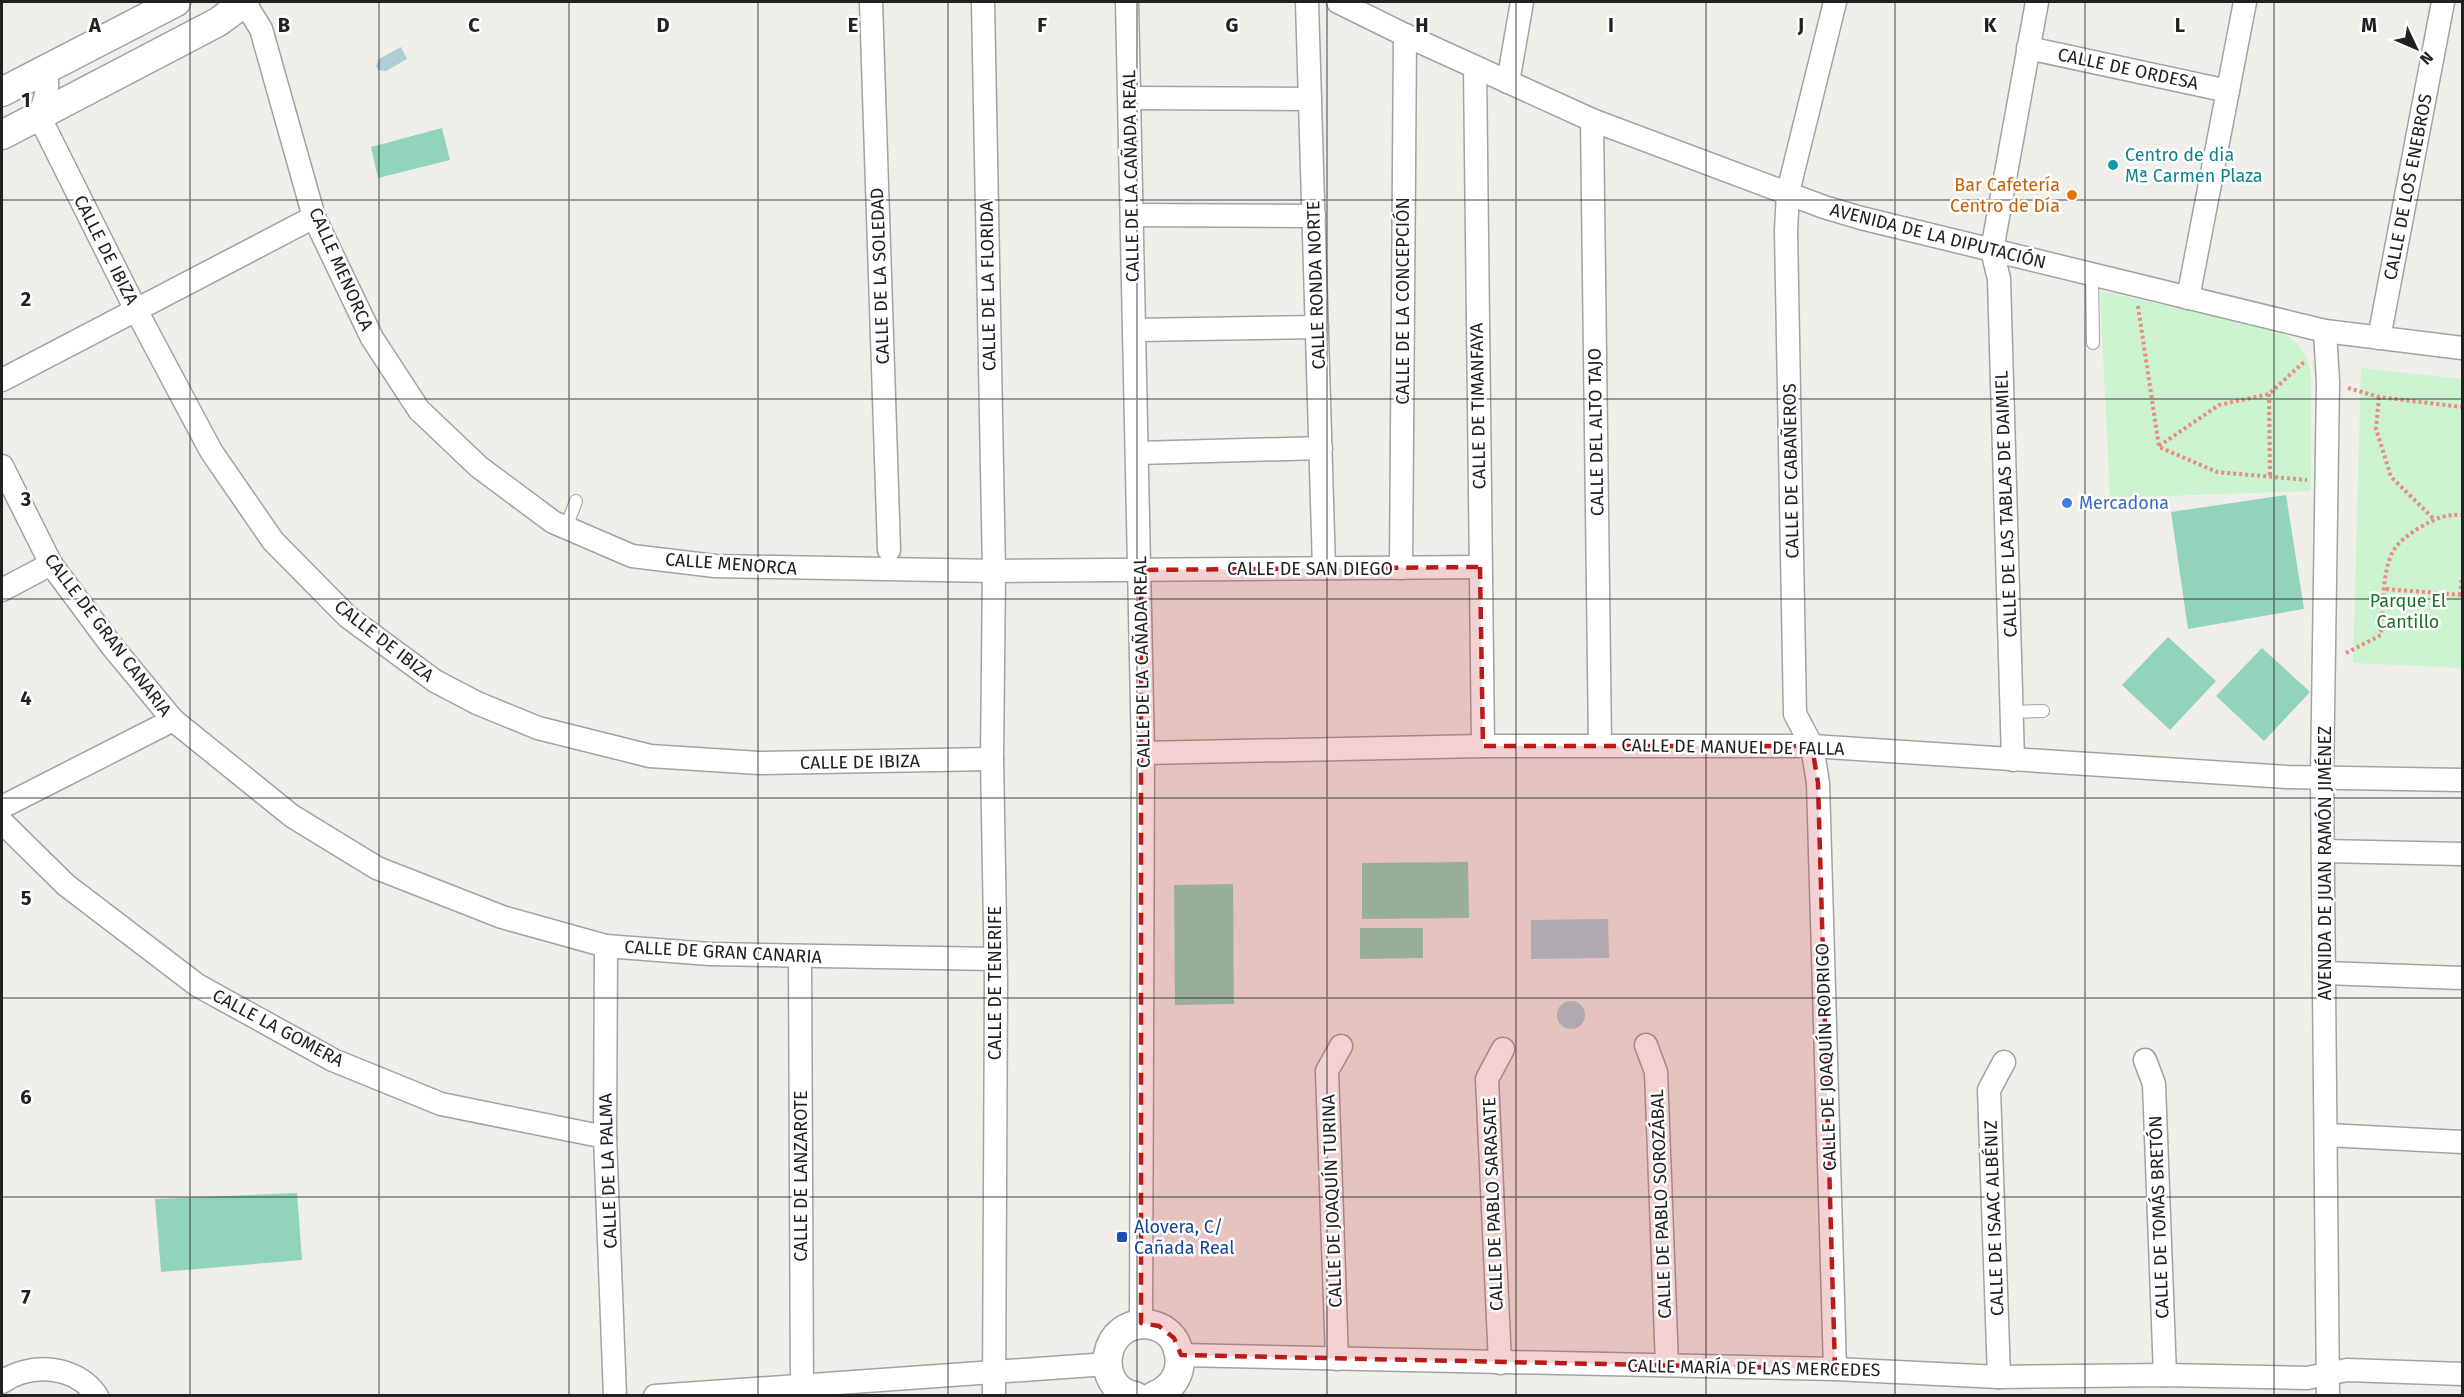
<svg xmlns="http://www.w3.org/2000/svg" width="2464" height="1397" viewBox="0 0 2464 1397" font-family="'Fira Sans',sans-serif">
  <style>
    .park { fill: #ccf3d0 }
    .pitch { fill: #91d4bb }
    .water { fill: #afced8 }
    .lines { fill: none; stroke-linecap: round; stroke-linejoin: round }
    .service-casing { stroke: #a2a2a2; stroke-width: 14 }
    .minor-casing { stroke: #a2a2a2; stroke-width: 25 }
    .tertiary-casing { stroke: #a2a2a2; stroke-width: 31 }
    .path { stroke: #e98c81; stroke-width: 4; stroke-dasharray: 3 3; stroke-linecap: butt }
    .service { stroke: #fff; stroke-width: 12 }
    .minor { stroke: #fff; stroke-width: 22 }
    .tertiary { stroke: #fff; stroke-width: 28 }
    .marked { fill: #b81b1a; fill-opacity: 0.2; stroke: #b81b1a; stroke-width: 4.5; stroke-dasharray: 12 8; stroke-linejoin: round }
    .grid { fill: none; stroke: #212121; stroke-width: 1.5; stroke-opacity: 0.55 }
    .culture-dot { fill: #0f9aa8; stroke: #fff; stroke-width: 2 }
    .food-dot { fill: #e8710a; stroke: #fff; stroke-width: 2 }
    .shop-dot { fill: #3f7fe0; stroke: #fff; stroke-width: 2 }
    .transit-dot { fill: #1a4fb4; stroke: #fff; stroke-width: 2 }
    .labels { text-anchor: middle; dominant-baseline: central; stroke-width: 5; stroke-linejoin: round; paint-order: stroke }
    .street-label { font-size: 18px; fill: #212121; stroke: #fff }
    .culture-label { font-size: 18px; fill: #0d838f; stroke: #fff; text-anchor: start }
    .food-label { font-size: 18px; fill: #c56008; stroke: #fff; text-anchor: end }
    .shop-label { font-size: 18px; fill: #366cbe; stroke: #fff; text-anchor: start }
    .park-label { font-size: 18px; fill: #1a7323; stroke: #fff }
    .transit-label { font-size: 18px; fill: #164399; stroke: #fff; text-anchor: start }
    .grid-label { font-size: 20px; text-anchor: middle; font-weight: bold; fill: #212121; stroke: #fff; stroke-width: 5; stroke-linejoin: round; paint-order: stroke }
  </style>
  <rect width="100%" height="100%" fill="#f0eee9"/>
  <g class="park">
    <path d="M2100,291L2272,329C2295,336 2308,352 2311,375V491L2110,498Z"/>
    <path d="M2361,368L2462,379V668L2353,663Z"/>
  </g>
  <g class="pitch">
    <path d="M442,128L450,160L378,178L371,147Z"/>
    <path d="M2286,495L2304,609L2188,629L2171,512Z"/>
    <path d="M2168,637L2216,681L2170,730L2122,685Z"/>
    <path d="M2262,648L2310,692L2264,741L2216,696Z"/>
    <path d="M1468,862L1469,918L1362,919V863Z"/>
    <path d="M1233,884L1234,1004L1175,1005L1174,885Z"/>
    <path d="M1360,928H1423V958L1360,959Z"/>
    <path d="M297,1193L302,1260L161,1272L155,1199Z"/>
  </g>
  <g class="water">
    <path d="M401,47L407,59L386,71L378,70L376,66L379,59Z"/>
    <path d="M1608,919L1609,958L1531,959V920Z"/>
    <circle cx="1571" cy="1015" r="14"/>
  </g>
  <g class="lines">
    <g class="service-casing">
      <g id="service">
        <path d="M2092,274L2093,343"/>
        <path d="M566,528L576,501"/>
        <path d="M2012,712L2043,711"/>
      </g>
    </g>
    <g class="minor-casing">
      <g id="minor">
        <path d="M244,2L261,29L314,217L372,338L419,410L479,467L553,522L632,556L715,566L994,571L1480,567"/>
        <path d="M871,2L889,550"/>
        <path d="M983,2L994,571L992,759L996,981L994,1396"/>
        <path d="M1127,2L1143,753L1141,1323"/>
        <path d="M1307,2L1324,568"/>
        <path d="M1338,2L1405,35L1592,120L1824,207L1861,218L2325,331L2462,348"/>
        <path d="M2028,48L2228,91"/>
        <path d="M1475,67L1483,746"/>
        <path d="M44,70C51,86 45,99 39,116L136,310L211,451L273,541L348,617L435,681L477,703L538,728L650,756L759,763L992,759"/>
        <path d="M1508,82L1522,2"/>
        <path d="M1130,98L1310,99"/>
        <path d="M1592,120L1600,745"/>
        <path d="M1132,215L1314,216"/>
        <path d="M2188,298L2245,2"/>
        <path d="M1135,330L1317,327"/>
        <path d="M2325,331L2328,382L2322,779L2328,1396"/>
        <path d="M2379,338L2443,2"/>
        <path d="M2,380L314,217"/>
        <path d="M1138,453L1321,448"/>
        <path d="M2,466L51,564L111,645L173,720L292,816L377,868L502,917L606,946L710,954L995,959"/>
        <path d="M1401,568L1405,35"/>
        <path d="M2,590L51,564"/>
        <path d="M1143,753L1483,746H1812L2287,777L2462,780"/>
        <path d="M2013,760L1999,279L1992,250L2037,2"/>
        <path d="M2,807L173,720"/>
        <path d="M2,822L66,885L197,985L333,1060L441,1104L605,1137"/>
        <path d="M2324,851L2462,854"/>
        <path d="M606,946L605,1137L615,1396"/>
        <path d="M800,956L802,1396"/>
        <path d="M2325,973L2462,978"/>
        <path d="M1646,1045L1656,1072L1667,1365"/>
        <path d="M2145,1060L2154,1084L2165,1375"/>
        <path d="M2327,1135L2462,1142"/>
        <path d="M1181,1355L1835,1369L1999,1377L2165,1375L2307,1378L2347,1370L2462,1374"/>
        <path d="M1337,1359L1327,1071L1341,1046"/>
        <path d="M1500,1363L1487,1079L1503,1049"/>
        <path d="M1835,1369L1818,783L1812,746L1795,714L1786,231L1788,192L1835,2"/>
        <path d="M1999,1377L1989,1090L2004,1062"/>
        <path d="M2,1382C31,1362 76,1365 97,1396"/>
        <path d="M655,1396L1107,1364"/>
      </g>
    </g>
    <g class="tertiary-casing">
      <g id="tertiary">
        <path d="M2,92L176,2"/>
        <path d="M2,135L218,22L245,2"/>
        <path d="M1135,1396C1092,1389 1101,1316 1152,1325C1162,1327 1172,1334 1176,1344C1185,1366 1177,1387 1154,1396"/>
      </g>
    </g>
    <g class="path">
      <path d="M2138,306L2159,447L2217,472L2307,480"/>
      <path d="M2348,388L2379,397L2462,407"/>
      <path d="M2269,394L2270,477"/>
      <path d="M2379,397L2376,429L2391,477L2434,519"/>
      <path d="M2159,446L2219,405L2269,394L2305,361"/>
      <path d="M2386,589L2462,595"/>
      <path d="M2460,595L2462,577"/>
      <path d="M2346,653L2381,635C2383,611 2382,574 2392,553C2398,542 2409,534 2419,528C2434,519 2445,514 2462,515"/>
    </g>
    <use href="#service" class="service"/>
    <use href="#minor" class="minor"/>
    <use href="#tertiary" class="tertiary"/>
  </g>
  <path class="marked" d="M1480,567L1483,746H1812L1818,783L1835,1369L1181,1355L1174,1338L1159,1326L1141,1323V570Z"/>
  <path class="grid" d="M190,2V1396M379,2V1396M569,2V1396M758,2V1396M948,2V1396M1137,2V1396M1327,2V1396M1516,2V1396M1706,2V1396M1895,2V1396M2085,2V1396M2274,2V1396M2,200H2462M2,399H2462M2,599H2462M2,798H2462M2,998H2462M2,1197H2462"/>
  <circle class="culture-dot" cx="2113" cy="165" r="6"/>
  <circle class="food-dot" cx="2072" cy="195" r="6"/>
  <circle class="shop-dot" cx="2067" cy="503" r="6"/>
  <rect class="transit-dot" x="1116" y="1231" width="12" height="12" rx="3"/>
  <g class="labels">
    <g class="street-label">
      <text transform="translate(2128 69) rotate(12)">CALLE DE ORDESA</text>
      <text transform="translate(1131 176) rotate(-91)">CALLE DE LA CAÑADA REAL</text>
      <text transform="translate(2408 187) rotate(-79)">CALLE DE LOS ENEBROS</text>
      <text transform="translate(1938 236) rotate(14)">AVENIDA DE LA DIPUTACIÓN</text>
      <text transform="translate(106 250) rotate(63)">CALLE DE IBIZA</text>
      <text transform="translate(341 269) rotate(66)">CALLE MENORCA</text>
      <text transform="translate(880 276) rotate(-92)">CALLE DE LA SOLEDAD</text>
      <text transform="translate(1316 285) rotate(-92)">CALLE RONDA NORTE</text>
      <text transform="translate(988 286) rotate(-91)">CALLE DE LA FLORIDA</text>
      <text transform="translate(1403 301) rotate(-90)">CALLE DE LA CONCEPCIÓN</text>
      <text transform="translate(1478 406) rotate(-91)">CALLE DE TIMANFAYA</text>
      <text transform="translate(1596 432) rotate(-91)">CALLE DEL ALTO TAJO</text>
      <text transform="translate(1791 471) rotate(-91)">CALLE DE CABAÑEROS</text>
      <text transform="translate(2006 504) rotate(-92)">CALLE DE LAS TABLAS DE DAIMIEL</text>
      <text transform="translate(731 564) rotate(4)">CALLE MENORCA</text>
      <text x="1310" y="569">CALLE DE SAN DIEGO</text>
      <text transform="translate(108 635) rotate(53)">CALLE DE GRAN CANARIA</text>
      <text transform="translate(384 641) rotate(38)">CALLE DE IBIZA</text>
      <text transform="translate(1142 662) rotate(-91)">CALLE DE LA CAÑADA REAL</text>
      <text transform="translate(1733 747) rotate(1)">CALLE DE MANUEL DE FALLA</text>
      <text transform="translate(860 762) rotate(-1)">CALLE DE IBIZA</text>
      <text transform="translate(2325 863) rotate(-90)">AVENIDA DE JUAN RAMÓN JIMÉNEZ</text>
      <text transform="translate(723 952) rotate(3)">CALLE DE GRAN CANARIA</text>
      <text transform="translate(995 983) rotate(-90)">CALLE DE TENERIFE</text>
      <text transform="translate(278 1028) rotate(28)">CALLE LA GOMERA</text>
      <text transform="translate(1826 1057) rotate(-92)">CALLE DE JOAQUÍN RODRIGO</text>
      <text transform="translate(608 1171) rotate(-92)">CALLE DE LA PALMA</text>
      <text transform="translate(801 1176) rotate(-90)">CALLE DE LANZAROTE</text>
      <text transform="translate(1332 1201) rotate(-92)">CALLE DE JOAQUÍN TURINA</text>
      <text transform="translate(1493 1204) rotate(-92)">CALLE DE PABLO SARASATE</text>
      <text transform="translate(1661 1204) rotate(-92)">CALLE DE PABLO SOROZÁBAL</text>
      <text transform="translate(2159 1217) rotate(-92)">CALLE DE TOMÁS BRETÓN</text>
      <text transform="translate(1994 1218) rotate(-92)">CALLE DE ISAAC ALBÉNIZ</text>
      <text transform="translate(1754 1368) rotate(1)">CALLE MARÍA DE LAS MERCEDES</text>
    </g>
    <g class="culture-label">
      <text x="2125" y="155">Centro de dia<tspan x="2125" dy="21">Mª Carmen Plaza</tspan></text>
    </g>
    <g class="food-label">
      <text x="2060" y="185">Bar Cafetería<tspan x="2060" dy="21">Centro de Día</tspan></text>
    </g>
    <g class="shop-label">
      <text x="2079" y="503">Mercadona</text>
    </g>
    <g class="park-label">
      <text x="2408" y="601">Parque El<tspan x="2408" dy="21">Cantillo</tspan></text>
    </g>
    <g class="transit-label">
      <text x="1134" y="1227">Alovera, C/<tspan x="1134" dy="21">Cañada Real</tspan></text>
    </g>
  </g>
  <g class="grid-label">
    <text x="95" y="32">A</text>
    <text x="284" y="32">B</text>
    <text x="474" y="32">C</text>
    <text x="663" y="32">D</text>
    <text x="853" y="32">E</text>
    <text x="1042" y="32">F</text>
    <text x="1232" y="32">G</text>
    <text x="1422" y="32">H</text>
    <text x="1611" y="32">I</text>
    <text x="1801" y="32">J</text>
    <text x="1990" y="32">K</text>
    <text x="2180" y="32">L</text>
    <text x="2369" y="32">M</text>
    <text x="26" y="107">1</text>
    <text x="26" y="306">2</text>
    <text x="26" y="506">3</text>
    <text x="26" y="705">4</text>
    <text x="26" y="905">5</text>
    <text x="26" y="1104">6</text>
    <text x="26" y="1304">7</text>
  </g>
  <rect width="2464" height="1397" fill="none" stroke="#212121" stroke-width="6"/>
  <g transform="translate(2416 48) rotate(134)" stroke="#ffffff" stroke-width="4.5" paint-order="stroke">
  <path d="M0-4.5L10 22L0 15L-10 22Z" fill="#212121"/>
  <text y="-9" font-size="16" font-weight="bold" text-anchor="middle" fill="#212121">N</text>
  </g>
</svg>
